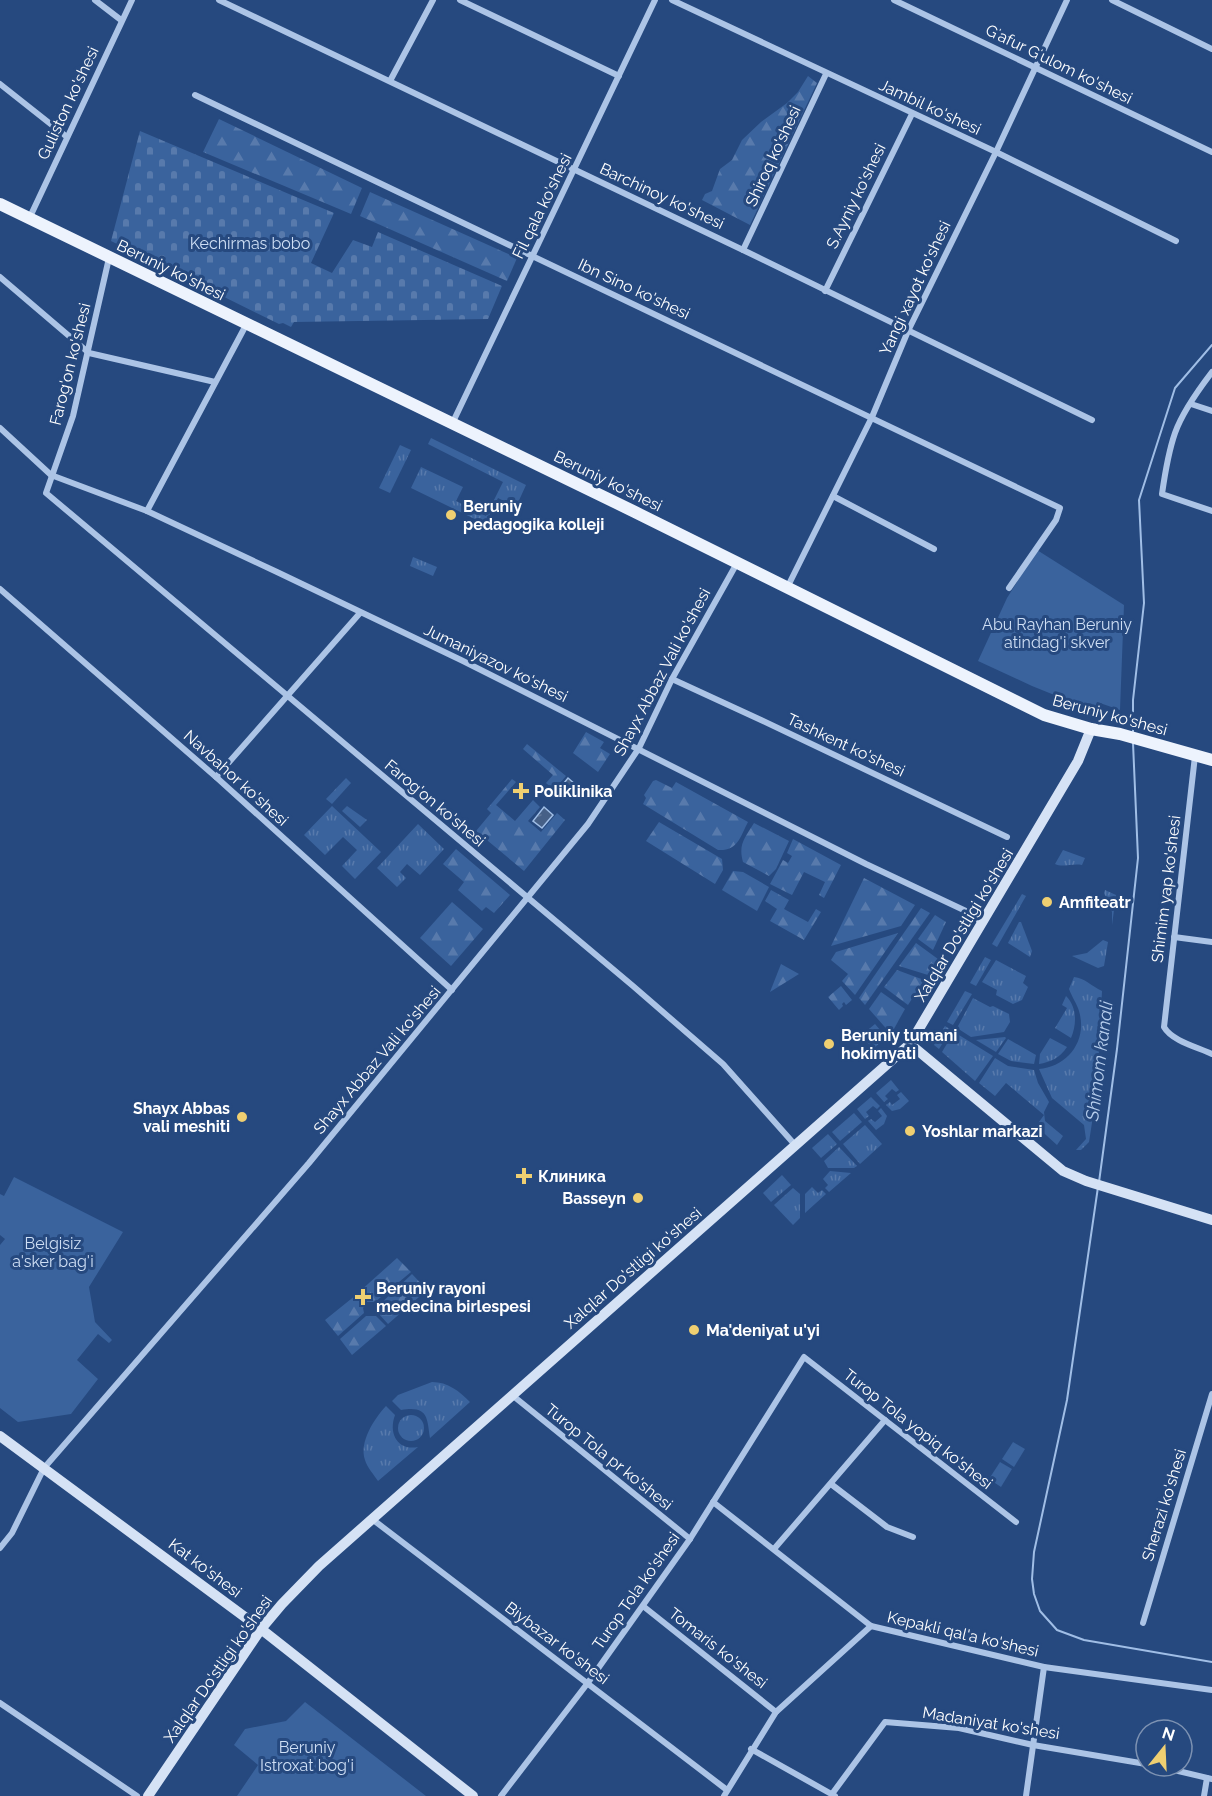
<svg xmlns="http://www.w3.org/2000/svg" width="1212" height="1796" viewBox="0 0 1212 1796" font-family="Raleway,sans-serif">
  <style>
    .grass { fill: url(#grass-tufts) }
    .forest { fill: url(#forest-firs) }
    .cemetery { fill: url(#cemetery-stones) }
    .green { fill: #3a639d }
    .water { fill: url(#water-ripples); stroke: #a0bee6; stroke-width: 1.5 }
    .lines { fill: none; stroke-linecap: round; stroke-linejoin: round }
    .stream { stroke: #a0bee6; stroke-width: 2 }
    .street { stroke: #acc4e6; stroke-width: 6 }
    .secondary { stroke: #d5e2f5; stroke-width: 10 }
    .primary { stroke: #edf3fd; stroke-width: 12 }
    .poi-dot { fill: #efcf71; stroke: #26497f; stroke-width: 2 }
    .labels { text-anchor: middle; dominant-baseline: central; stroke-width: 6; stroke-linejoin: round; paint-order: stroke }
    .street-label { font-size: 16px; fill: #fff; stroke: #26497f }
    .park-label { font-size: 16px; fill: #cfdff5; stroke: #26497f }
    .poi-label { font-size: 16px; font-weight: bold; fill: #fff; stroke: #26497f; text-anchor: start }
    .water-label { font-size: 18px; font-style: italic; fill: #b7ceed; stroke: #26497f }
  </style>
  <defs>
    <pattern id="grass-tufts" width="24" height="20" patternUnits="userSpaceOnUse" patternTransform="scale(1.5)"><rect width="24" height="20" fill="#3a639d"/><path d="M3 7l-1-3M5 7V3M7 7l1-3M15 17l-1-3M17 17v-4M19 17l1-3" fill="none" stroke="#587aac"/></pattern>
    <pattern id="forest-firs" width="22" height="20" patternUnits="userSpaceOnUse" patternTransform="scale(1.5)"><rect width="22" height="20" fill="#3a639d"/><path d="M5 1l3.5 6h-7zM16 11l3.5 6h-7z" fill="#587aac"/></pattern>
    <pattern id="cemetery-stones" width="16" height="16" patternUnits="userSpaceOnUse" patternTransform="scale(1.5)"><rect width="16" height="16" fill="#3a639d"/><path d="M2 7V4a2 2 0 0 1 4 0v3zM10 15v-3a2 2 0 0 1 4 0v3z" fill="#587aac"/></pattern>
    <pattern id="water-ripples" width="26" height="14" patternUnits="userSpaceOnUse" patternTransform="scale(1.5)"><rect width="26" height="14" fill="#466087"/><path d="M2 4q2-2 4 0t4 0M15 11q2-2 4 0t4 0" fill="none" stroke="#627899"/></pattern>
  </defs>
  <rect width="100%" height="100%" fill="#26497f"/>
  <g class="grass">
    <path d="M431,438L526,485L516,507L498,498L485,524L411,488L421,467L463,487L456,501L486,516L503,482L428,444Z"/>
    <path d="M400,445L411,450L390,493L379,488Z"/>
    <path d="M413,557L437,567L433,576L410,566Z"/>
    <path d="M346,778L351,783L332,804L326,799Z"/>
    <path d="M332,806L381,852L355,879L342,866L357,850L343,837L325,855L304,835Z"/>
    <path d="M418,824L444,849L420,875L407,864L400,872L406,878L397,887L377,868Z"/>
    <path d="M1063,850L1085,858L1082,865C1072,863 1063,868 1055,864Z"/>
    <path d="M1105,890L1116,895L1112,925V912L1104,893Z"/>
    <path d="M1022,894L1026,896L997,947L992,944Z"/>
    <path d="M1019,922H1021L1032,951L1030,957L1008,943Z"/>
    <path d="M1103,940L1108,942L1104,966L1098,968L1072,956L1087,953Z"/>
    <path d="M985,957L991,960L976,986L970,983Z"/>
    <path d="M996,960L1026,976L1023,983L1028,987L1022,1000L1013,1004L996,995L997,990L982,982Z"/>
    <path d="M1074,977C1085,978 1091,986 1102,991L1097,1090L1089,1142L1081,1150H1076L1086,1139L1084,1125L1052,1098L1039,1069C1067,1067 1088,1041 1079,1011C1077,1004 1072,997 1069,989Z"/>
    <path d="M965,991L972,994L953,1025L947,1022Z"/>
    <path d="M1066,996C1077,1007 1077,1024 1071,1038L1055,1028L1067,1008L1062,1005Z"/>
    <path d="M973,998L990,1007L993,1006L1009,1014L1010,1022L1004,1032L971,1037L957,1028Z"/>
    <path d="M945,1026L951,1030L939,1049L934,1045Z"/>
    <path d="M954,1032L993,1056L975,1081L942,1052Z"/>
    <path d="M1005,1037L1006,1038L996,1052L976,1040Z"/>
    <path d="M1050,1038L1067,1047C1060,1058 1050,1062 1039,1064L1040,1054Z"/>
    <path d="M1008,1039L1036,1055L1034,1064L1011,1061L998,1054Z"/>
    <path d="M995,1058L1008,1066L1034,1070L1038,1083L1049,1102L1044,1112L1045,1121L1063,1136L1057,1145L1036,1126L1044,1115L1006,1083L995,1096L979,1083Z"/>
    <path d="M891,1080L899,1090L896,1092L892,1089L885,1096L888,1099L884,1102L876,1093Z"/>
    <path d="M901,1092L909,1101L900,1109L892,1111L886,1105L890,1102L892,1105L900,1099L897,1095Z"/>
    <path d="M871,1097L880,1106L877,1109L873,1106L866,1112L869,1116L865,1119L857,1109Z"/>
    <path d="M881,1108L887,1116L884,1124L876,1130L868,1121L871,1119L875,1122L882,1116L878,1111Z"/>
    <path d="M854,1113L862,1122L840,1141L832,1132Z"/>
    <path d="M865,1125L882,1144L860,1164L843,1144Z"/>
    <path d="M828,1134L837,1144L821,1158L812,1148Z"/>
    <path d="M839,1147L857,1166L854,1168H828L824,1161Z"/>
    <path d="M830,1171L851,1173L829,1192L825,1188L828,1185L823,1179Z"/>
    <path d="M782,1175L791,1185L771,1202L763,1193Z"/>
    <path d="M812,1187L818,1193L822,1190L826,1194L805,1213V1194Z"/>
    <path d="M793,1188L800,1194V1218L793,1225L774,1205Z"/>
    <path d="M432,1382C448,1382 459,1391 470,1402L430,1438C427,1419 429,1405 401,1410L392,1401L398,1395Z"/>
    <path d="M386,1406L395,1415C388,1434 398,1451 418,1447L378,1481C374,1475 367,1467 365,1460C359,1442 374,1419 386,1406Z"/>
    <circle cx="411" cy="1428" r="13"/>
  </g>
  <g class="forest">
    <path d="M808,76L817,83L750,225L702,200L705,194L712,191L720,169L732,160L742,140L761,122L787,103L798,92Z"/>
    <path d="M219,119L362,188L351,214L203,152Z"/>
    <path d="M370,192L517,258L507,281L360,216Z"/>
    <path d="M586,732L604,742L600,748L610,754L598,772L573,753Z"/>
    <path d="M527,744L566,776L554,790L546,783L553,775L523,749Z"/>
    <path d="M512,779L516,782L496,805L515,821L533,800L540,807L528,821L541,832L557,813L565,820L524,871L476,831L491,813L487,809Z"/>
    <path d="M656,780L672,788L676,782L748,822C740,837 738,851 718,850L643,804L646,798L644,795L653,781Z"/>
    <path d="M347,806L367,820L360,827L342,811Z"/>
    <path d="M659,822L722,859L723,870L715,884L646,841Z"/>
    <path d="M754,823L789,841L776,869L769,876L743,862C738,844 745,838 754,823Z"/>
    <path d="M793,839L841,865L824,898L819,895L825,882L804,872L792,895L770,884L783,860L788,863L792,856L787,853Z"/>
    <path d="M456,849L510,895L494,913L486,907L482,911L458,890L464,882L443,864Z"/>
    <path d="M733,871L743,872L769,887L757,911L722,890Z"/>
    <path d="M864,878L915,905L901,926L831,946Z"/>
    <path d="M771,890L789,900L784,909L808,922L816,909L821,912L804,940L770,921L777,909L765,901Z"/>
    <path d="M452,902L483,929L451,966L420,938Z"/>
    <path d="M921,908L930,913L865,1005L859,998Z"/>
    <path d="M935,915L946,922L933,950L918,939Z"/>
    <path d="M898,933L855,995L842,981L848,974L831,960L836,952Z"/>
    <path d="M916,943L938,959L928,975L899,966Z"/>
    <path d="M781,964L799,974L770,992Z"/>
    <path d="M897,970L924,980L908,1005L884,987Z"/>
    <path d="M841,986L852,1000L846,1005L844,1002L842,1004L843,1006L839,1010L828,997Z"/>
    <path d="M881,992L905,1009L891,1034L869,1009Z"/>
    <path d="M875,1024L886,1037L873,1049L862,1036L867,1032L875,1041L877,1039L869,1029Z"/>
    <path d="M397,1258L411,1272L375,1302H367L359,1292Z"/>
    <path d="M412,1274L427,1290L388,1324L378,1313V1306Z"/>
    <path d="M356,1295L365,1305L363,1308L364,1313L338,1336L325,1320Z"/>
    <path d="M366,1316H376L386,1326L352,1355L340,1339Z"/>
  </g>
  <path class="cemetery" d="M140,131L334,213L311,263L332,273L353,240L372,247L378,232L502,286L488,319L294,322L291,327L283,323L279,324L111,241Z"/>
  <g class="green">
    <path d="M1037,550L1124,605L1120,710L1097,702L1094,711L1032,686L978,661L1007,598Z"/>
    <path d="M14,1177L123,1232L89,1287L95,1322L112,1340L109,1343L98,1334L77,1360L98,1379L71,1414L18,1422L0,1408V1245L5,1239L0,1235V1194L4,1196Z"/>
    <path d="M1013,1442L1025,1449L1014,1467L1002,1459Z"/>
    <path d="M1000,1462L1012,1469L1001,1487L989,1479Z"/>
    <path d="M305,1702L426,1796H237L258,1765L234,1745L245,1729L286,1721Z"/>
  </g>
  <g class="water">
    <path d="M568,778L576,785L565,799L557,792Z"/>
    <path d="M544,807L553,815L542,828L533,821Z"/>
  </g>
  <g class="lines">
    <g class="stream">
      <path d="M1133,734V700L1144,603L1139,500L1175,388L1212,345"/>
      <path d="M1099,1182L1117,1049L1138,858L1133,743"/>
      <path d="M1098,1187L1067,1400L1034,1552L1032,1579L1034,1594L1040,1611L1057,1630L1084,1640L1212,1662"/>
    </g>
    <g class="street">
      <path d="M95,0L121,20"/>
      <path d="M219,0L743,250L1092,420"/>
      <path d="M460,0L619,76"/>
      <path d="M672,0L996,152L1176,241"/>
      <path d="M894,0L1212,152"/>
      <path d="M1112,0L1212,49"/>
      <path d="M390,81L433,0"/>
      <path d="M0,84L67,137"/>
      <path d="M195,95L1060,508L1056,520L1009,588"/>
      <path d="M29,219L132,0"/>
      <path d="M743,250L826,74"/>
      <path d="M109,258L73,416L46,493L633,986L723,1064L796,1146"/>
      <path d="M0,277L89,353L215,382"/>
      <path d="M825,291L912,114"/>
      <path d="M1212,372C1199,389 1182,413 1175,433C1168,453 1165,473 1162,494L1212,511"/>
      <path d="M1191,404L1212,411"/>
      <path d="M452,424L655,0"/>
      <path d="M0,428L51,475L147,511L277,572L461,660L866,864L968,912L982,923"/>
      <path d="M833,496L934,549"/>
      <path d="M147,511L246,325"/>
      <path d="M787,588L872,417L908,331L996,152L1067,0"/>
      <path d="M0,589L216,777L452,990"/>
      <path d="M672,679L761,720L1007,837"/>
      <path d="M1195,756L1164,1027C1172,1041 1197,1047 1212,1054"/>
      <path d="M216,777L360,613"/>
      <path d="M1174,937L1212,942"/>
      <path d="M512,1395L690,1539"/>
      <path d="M831,1484L887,1527L913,1537"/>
      <path d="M713,1502L871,1626L1044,1667L1212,1690"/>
      <path d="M372,1519L727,1790"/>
      <path d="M0,1548L12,1533L44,1468L309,1163L588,824L639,748L672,679L737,563"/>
      <path d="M774,1549L885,1420"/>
      <path d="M643,1606L776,1712"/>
      <path d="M1143,1623L1212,1394"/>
      <path d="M0,1703L137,1796"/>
      <path d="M751,1749L835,1796"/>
      <path d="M1157,1766L1212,1779"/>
      <path d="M832,1794L885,1722L959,1728L1033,1745L1146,1764"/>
      <path d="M501,1796L587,1684L690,1539L804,1357L1016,1522"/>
      <path d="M724,1796L776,1712L871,1626"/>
      <path d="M1026,1796L1044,1667"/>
      <path d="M1204,1796L1207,1778"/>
    </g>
    <g class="secondary">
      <path d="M910,1044L1063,1171L1086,1181L1212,1220"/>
      <path d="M0,1436L261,1629L473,1796"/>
      <path d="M148,1796L261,1629L282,1604L319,1566L910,1044L1078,761L1091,729"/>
    </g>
    <path class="primary" d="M0,204L635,512L1044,715L1091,729L1120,734L1212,760"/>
  </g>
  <g class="poi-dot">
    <circle cx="451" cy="515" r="6"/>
    <path d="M518 782h6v6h6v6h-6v6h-6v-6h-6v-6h6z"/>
    <circle cx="1047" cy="902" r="6"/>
    <circle cx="829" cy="1044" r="6"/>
    <circle cx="242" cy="1117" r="6"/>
    <circle cx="910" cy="1131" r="6"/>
    <path d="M521 1167h6v6h6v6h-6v6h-6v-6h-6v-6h6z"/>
    <circle cx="638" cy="1198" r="6"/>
    <path d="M360 1288h6v6h6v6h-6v6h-6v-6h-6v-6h6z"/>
    <circle cx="694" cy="1330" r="6"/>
  </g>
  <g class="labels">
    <g class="street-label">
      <text transform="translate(1059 64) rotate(26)">Gʻafur Gʻulom ko'shesi</text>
      <text transform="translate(68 103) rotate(-65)">Guliston ko'shesi</text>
      <text transform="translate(930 107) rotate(25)">Jambil ko'shesi</text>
      <text transform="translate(773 156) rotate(-65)">Shiroq ko'shesi</text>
      <text transform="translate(662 196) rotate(25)">Barchinoy ko'shesi</text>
      <text transform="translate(856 196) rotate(-64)">S.Ayniy ko'shesi</text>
      <text transform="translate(542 206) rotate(-64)">Fil qala ko'shesi</text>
      <text transform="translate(171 270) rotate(26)">Beruniy ko'shesi</text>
      <text transform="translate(915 288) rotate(-65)">Yangi xayot ko'shesi</text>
      <text transform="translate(634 289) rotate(25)">Ibn Sino ko'shesi</text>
      <text transform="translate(70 364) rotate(-76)">Farog'on ko'shesi</text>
      <text transform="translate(608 481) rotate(26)">Beruniy ko'shesi</text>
      <text transform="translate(496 663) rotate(26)">Jumaniyazov ko'shesi</text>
      <text transform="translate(662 672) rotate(-62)">Shayx Abbaz Vali ko'shesi</text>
      <text transform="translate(1110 715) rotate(15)">Beruniy ko'shesi</text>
      <text transform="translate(846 745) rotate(25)">Tashkent ko'shesi</text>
      <text transform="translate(236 778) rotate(42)">Navbahor ko'shesi</text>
      <text transform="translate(435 803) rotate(40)">Farog'on ko'shesi</text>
      <text transform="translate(1166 889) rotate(-83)">Shimim yap ko'shesi</text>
      <text transform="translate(964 925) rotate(-59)">Xalqlar Do'stligi ko'shesi</text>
      <text transform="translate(377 1060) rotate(-50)">Shayx Abbaz Vali ko'shesi</text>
      <text transform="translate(633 1268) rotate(-41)">Xalqlar Do'stligi ko'shesi</text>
      <text transform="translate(918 1429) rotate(38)">Turop Tola yopiq ko'shesi</text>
      <text transform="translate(609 1457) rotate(39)">Turop Tola pr ko'shesi</text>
      <text transform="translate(1164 1505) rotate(-73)">Sherazi ko'shesi</text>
      <text transform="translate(205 1568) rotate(37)">Kat ko'shesi</text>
      <text transform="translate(636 1591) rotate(-55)">Turop Tola ko'shesi</text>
      <text transform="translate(963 1634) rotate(13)">Kepakli qal'a ko'shesi</text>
      <text transform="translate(557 1643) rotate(37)">Biybazar ko'shesi</text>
      <text transform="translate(718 1648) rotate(38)">Tomaris ko'shesi</text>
      <text transform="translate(218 1669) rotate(-55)">Xalqlar Do'stligi ko'shesi</text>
      <text transform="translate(991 1723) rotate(9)">Madaniyat ko'shesi</text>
    </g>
    <g class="park-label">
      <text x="250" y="243">Kechirmas bobo</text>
      <text x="1057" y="624">Abu Rayhan Beruniy<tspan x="1057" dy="18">atindag'i skver</tspan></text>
      <text x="53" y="1243">Belgisiz<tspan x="53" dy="18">a'sker bag'i</tspan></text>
      <text x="307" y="1747">Beruniy<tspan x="307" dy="18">Istroxat bog'i</tspan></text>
    </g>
    <g class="poi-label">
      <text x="463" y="506">Beruniy<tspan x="463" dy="18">pedagogika kolleji</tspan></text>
      <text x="534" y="791">Poliklinika</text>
      <text x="1059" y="902">Amfiteatr</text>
      <text x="841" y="1035">Beruniy tumani<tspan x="841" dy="18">hokimyati</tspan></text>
      <text x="230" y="1108" text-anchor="end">Shayx Abbas<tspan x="230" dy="18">vali meshiti</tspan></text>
      <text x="922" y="1131">Yoshlar markazi</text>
      <text x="538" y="1176">Клиника</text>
      <text x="626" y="1198" text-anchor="end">Basseyn</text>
      <text x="376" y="1288">Beruniy rayoni<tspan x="376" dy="18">medecina birlespesi</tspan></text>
      <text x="706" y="1330">Ma'deniyat u'yi</text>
    </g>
    <g class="water-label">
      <text transform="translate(1099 1061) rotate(-83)">Shimom kanali</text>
    </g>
  </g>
  <g transform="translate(1164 1748) rotate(18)"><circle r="28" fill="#26497f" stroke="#7d92b2" stroke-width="1.5"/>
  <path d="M0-4.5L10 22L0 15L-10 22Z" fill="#efcf71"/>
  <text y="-9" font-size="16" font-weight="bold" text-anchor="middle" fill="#ffffff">N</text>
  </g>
</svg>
